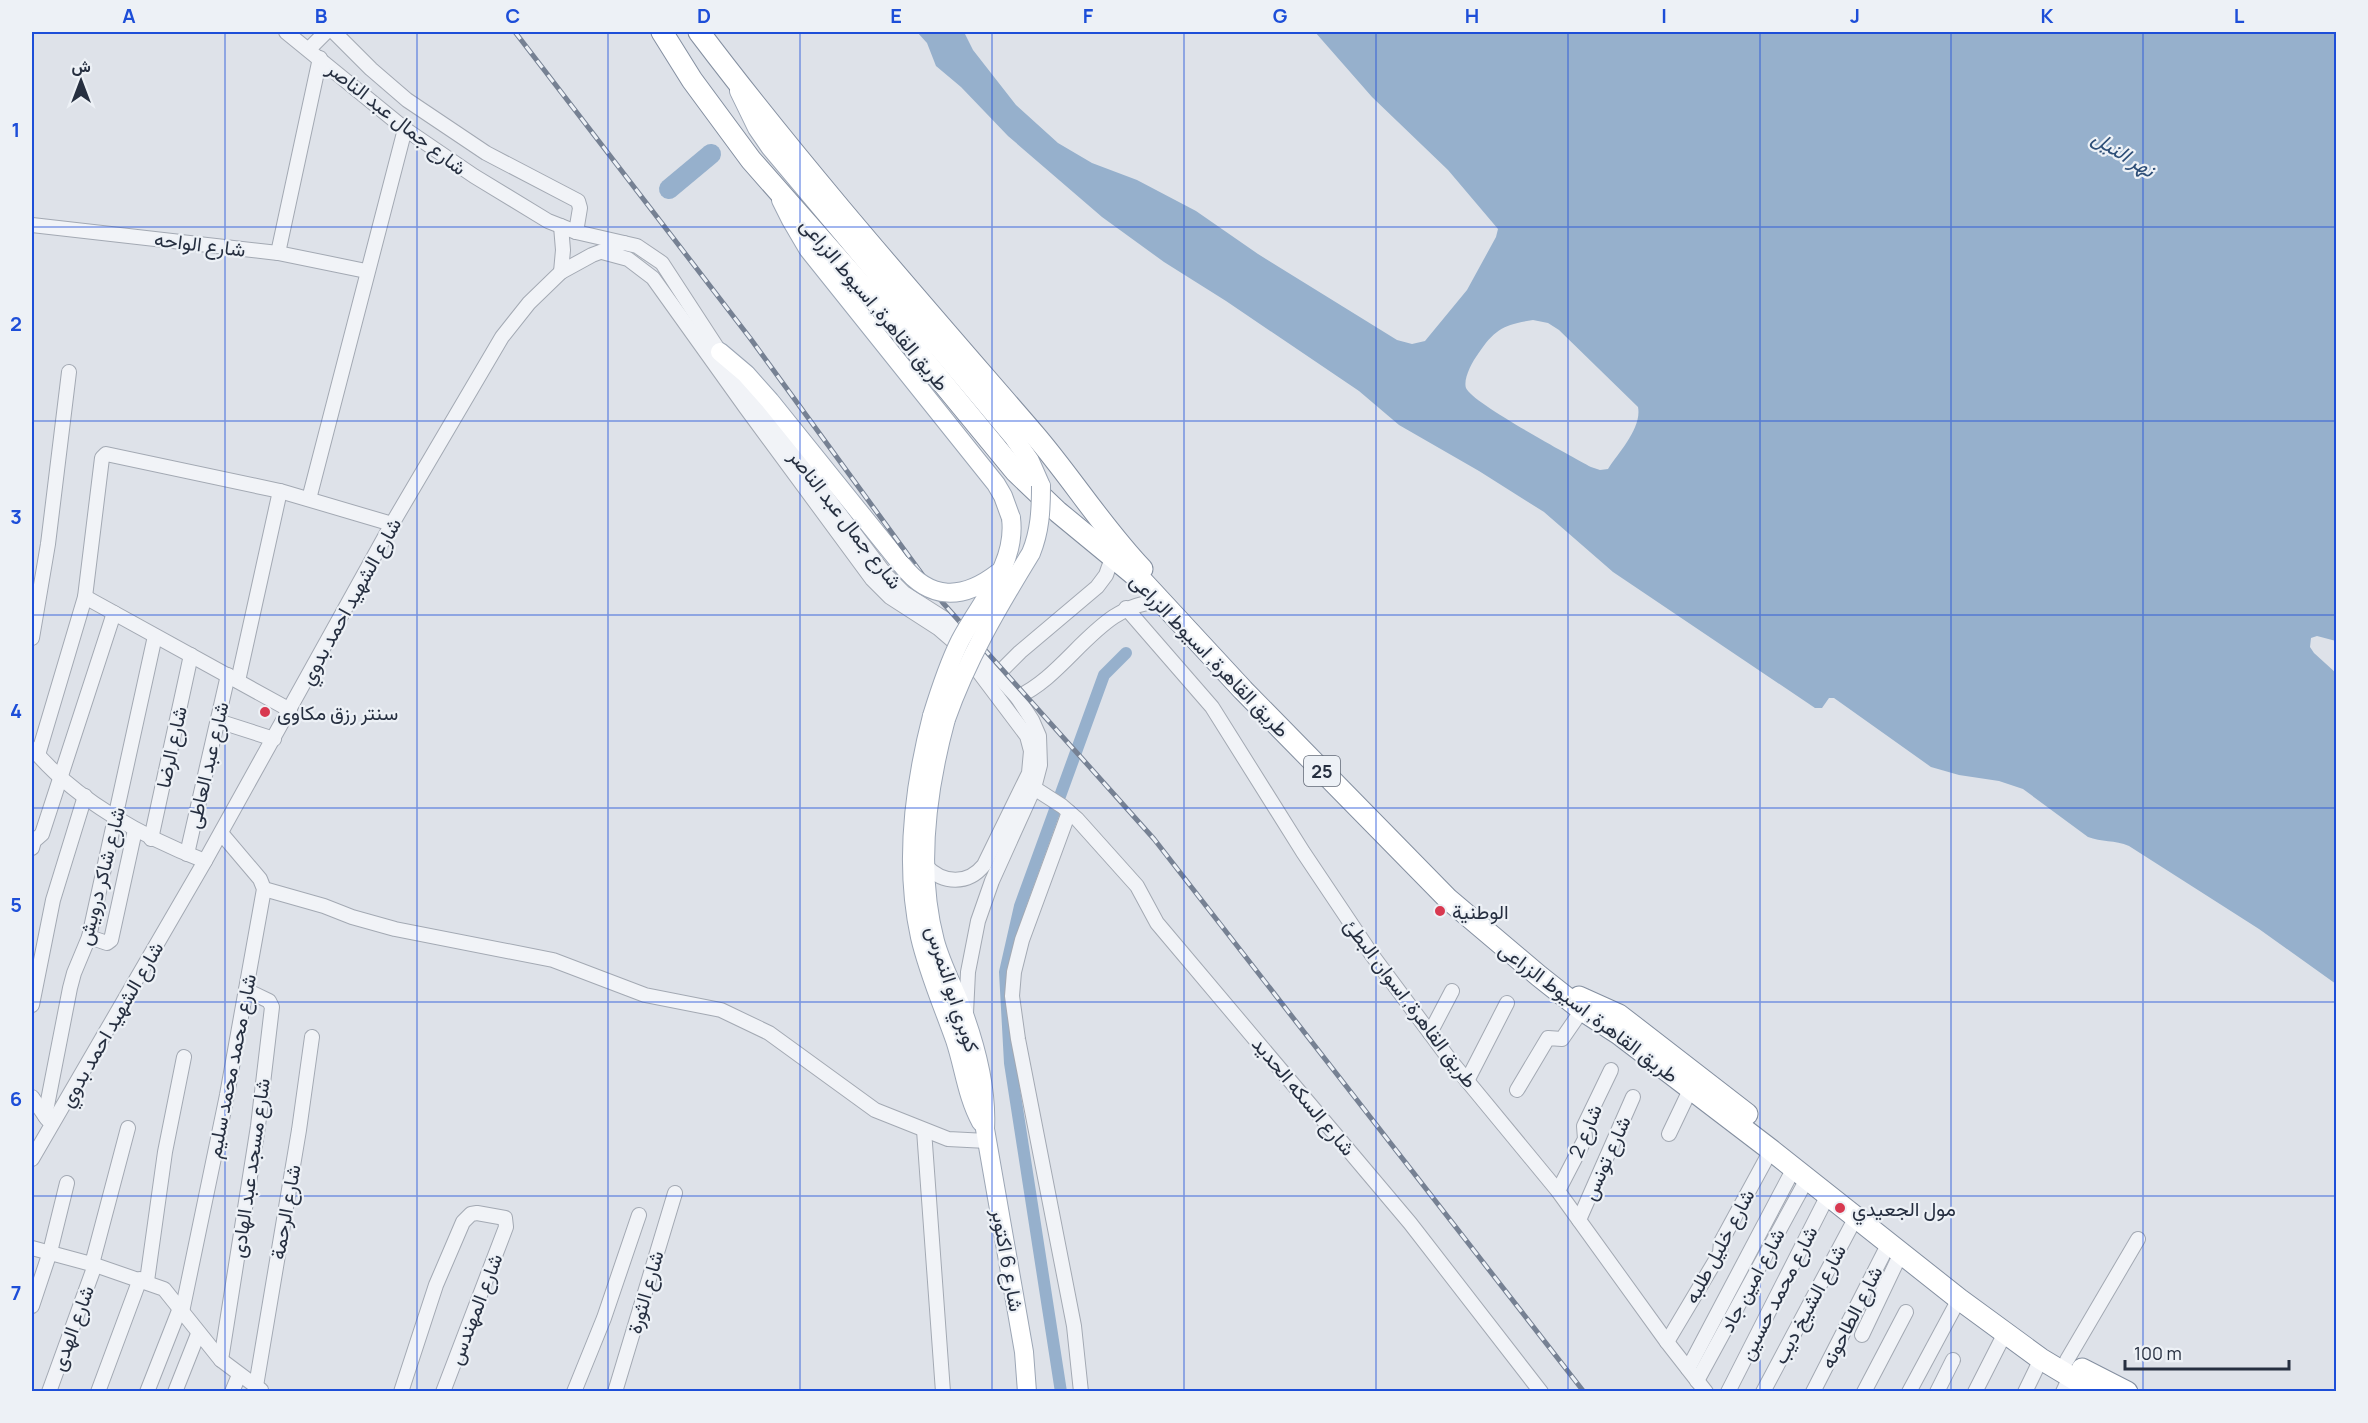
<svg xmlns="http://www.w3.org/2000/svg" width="2368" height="1423" viewBox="0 0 2368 1423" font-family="Manrope,Vazirmatn,sans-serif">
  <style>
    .water { fill: #96b0cc; fill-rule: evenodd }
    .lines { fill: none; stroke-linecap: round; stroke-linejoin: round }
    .canal { stroke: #96b0cc; stroke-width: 12 }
    .river { stroke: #96b0cc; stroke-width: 20 }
    .minor-casing { stroke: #a3a9b3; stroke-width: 16 }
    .major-casing { stroke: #9ca6b5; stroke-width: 20 }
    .highway-casing { stroke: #848fa0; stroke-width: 23 }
    .minor { stroke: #f1f3f7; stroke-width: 14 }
    .major { stroke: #fff; stroke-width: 18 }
    .highway { stroke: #fff; stroke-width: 21 }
    .rail-casing { stroke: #768193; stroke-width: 5 }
    .rail { stroke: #edf1f6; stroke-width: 3; stroke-dasharray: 9; stroke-linecap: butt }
    .major-bridge-casing { stroke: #9ca6b5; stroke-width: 20; stroke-linecap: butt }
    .major-bridge { stroke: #fff; stroke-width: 18 }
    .grid { fill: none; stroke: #1d4ed8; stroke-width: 1.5; stroke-opacity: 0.55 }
    .poi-dot { fill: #d83950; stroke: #edf1f6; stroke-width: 2 }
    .labels { text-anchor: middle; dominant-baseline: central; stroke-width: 4.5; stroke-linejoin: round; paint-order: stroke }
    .shield { fill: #edf1f6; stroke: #626977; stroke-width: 1.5 }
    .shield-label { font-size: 18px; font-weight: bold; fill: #262f40 }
    .street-label { font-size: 20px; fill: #262f40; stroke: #edf1f6 }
    .poi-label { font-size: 20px; fill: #262f40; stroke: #edf1f6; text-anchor: start }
    .water-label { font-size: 21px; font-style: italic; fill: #2d4e77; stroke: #edf1f6 }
    .neatline { fill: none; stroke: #1d4ed8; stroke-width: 2 }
    .grid-label { font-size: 20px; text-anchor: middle; font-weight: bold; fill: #1d4ed8 }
  </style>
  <rect width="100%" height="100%" fill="#dee2e9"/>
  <path class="water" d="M917,32H964L973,50L1016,105L1058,143L1092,163L1137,180L1196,211L1258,254L1397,340L1412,344L1425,341L1467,290L1496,237L1498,229L1448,170L1372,97L1315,32H2336V641L2317,636L2311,638L2310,647L2314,653L2336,673V984L2259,929L2129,846C2115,840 2101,842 2088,837L2023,789L1999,781L1959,775L1931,767L1834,698H1829L1822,708H1815L1613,572L1544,512L1479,471L1399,425L1359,391L1226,301L1164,262L1102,217L1008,136L961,87L936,66L927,43ZM1533,320L1548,323L1559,330L1638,407C1642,428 1619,452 1608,469L1600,470L1591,467C1571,456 1472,403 1466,388C1463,379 1472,362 1478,354C1495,329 1503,325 1533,320Z"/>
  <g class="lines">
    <path class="canal" d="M1061,1392L1010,1063L1005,972L1020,906L1104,675L1126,653"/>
    <path class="river" d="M669,189L711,154"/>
    <g class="minor-casing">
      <g id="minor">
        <path d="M286,32L405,129L474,176L548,221L576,232L637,246L662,263L720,352L774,427L886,575L904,593L948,621L1017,697L1032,720L1039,736L1040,765L1034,788L992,881L978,921L968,972L966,1013"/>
        <path d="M334,32L371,69L407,100L486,153L578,201L580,208L576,232"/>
        <path d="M309,49L326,32"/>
        <path d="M32,225L278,253L366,271"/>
        <path d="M561,226L563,250L561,272"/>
        <path d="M602,252L628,259L653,278L746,408L872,579L890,597L938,628L960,647L1027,736L1031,751L1029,773L984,865C968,885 943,884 926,866"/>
        <path d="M278,253L320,58"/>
        <path d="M309,499L405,129"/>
        <path d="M85,597L290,710"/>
        <path d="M1126,608L1212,707L1303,852L1372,955L1450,1060L1558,1191L1667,1342L1706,1392"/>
        <path d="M32,638L48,544L69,372"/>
        <path d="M997,675L1020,652L1097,587L1106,575L1112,558"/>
        <path d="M238,681L280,491"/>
        <path d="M1017,697C1070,674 1100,599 1163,602"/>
        <path d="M218,721L274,739"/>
        <path d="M33,749C75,800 145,838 205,861"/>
        <path d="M38,755L85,597L102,458L106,454L280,491L392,524"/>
        <path d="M1034,788L1062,806L1077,819L1137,886L1157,923L1410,1223L1541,1392"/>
        <path d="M1069,812L1022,940L1014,972L1012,996L1018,1039L1074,1326L1081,1392"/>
        <path d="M151,839L191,655"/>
        <path d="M32,848L34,841L42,834L114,613"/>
        <path d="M187,854L228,675"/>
        <path d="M264,889L324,906L352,917L395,929L553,960L645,995L721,1010L769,1033L875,1110L948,1139L987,1141"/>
        <path d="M89,937L107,943L111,940L135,830"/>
        <path d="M32,1005L53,900L85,796"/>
        <path d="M1430,1033L1452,991"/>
        <path d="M1467,1081L1507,1003"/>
        <path d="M1517,1090L1548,1038L1562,1039L1582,1010"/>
        <path d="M32,1097L47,1119"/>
        <path d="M45,1116L70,988L74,973L89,937L155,636"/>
        <path d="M924,1130L943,1392"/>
        <path d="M1669,1134L1690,1090"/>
        <path d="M32,1159L205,861L392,524L502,337L529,303L561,272L592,255L624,243"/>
        <path d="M1558,1191L1585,1139L1584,1126L1611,1070"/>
        <path d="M1579,1220L1633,1097"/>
        <path d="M32,1248L95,1265L164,1289L221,1360L261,1390"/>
        <path d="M92,1264L128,1128"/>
        <path d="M147,1281L165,1152L184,1057"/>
        <path d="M32,1306L50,1252L67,1183"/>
        <path d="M182,1312L227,1095L264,889L260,879L221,833"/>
        <path d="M1862,1335L1901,1253"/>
        <path d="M1667,1342L1720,1253L1721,1242L1771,1150"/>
        <path d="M221,1360L258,1126L272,1007L269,1001L246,990"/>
        <path d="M2067,1360L2138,1239"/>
        <path d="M1688,1369L1794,1168"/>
        <path d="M1697,1381L1807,1179"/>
        <path d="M256,1386L299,1130L312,1037"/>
        <path d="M49,1392L95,1265"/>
        <path d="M98,1392L140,1279"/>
        <path d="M147,1392L180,1308"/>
        <path d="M175,1392L198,1334"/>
        <path d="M232,1392L239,1375"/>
        <path d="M401,1392L436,1285L463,1222L471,1214L477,1213L505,1218L506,1227L443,1392"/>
        <path d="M574,1392L604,1318L639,1215"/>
        <path d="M615,1392L675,1193"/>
        <path d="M1728,1392L1828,1195"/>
        <path d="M1763,1392L1856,1217"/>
        <path d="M1813,1392L1889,1243"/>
        <path d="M1864,1392L1906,1312"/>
        <path d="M1909,1392L1959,1299"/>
        <path d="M1937,1392L1953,1360"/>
        <path d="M1975,1392L2005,1333"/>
        <path d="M2025,1392L2041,1359"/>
        <path d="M2063,1392L2070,1377"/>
      </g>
    </g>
    <g class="major-casing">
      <g id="major">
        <path d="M739,91L757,128L770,147L1014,438L1030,461L1041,486"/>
        <path d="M781,200L791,220L808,249L996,484L1003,496L1011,518"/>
        <path d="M720,352L746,374L770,401L902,565"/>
        <path d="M932,716C914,786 904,865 920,937C928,972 943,1006 955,1040C964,1067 967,1097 981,1122"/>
        <path d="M946,719C927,789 916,869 935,941C942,967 956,991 965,1017C977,1051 987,1093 985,1129L1024,1352L1027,1392"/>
      </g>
    </g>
    <g class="highway-casing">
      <g id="highway">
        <path d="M662,32L692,80L751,160L877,303L1016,472L1058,512L1143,582L1243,690L1448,899L1539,976L1582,1010L1619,1034L1771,1150L1959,1299L2041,1359L2096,1392"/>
        <path d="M699,32C804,171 920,302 1034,434C1071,477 1102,527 1142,569"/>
        <path d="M1579,997L1619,1015L1747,1114"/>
        <path d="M2082,1369L2127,1392"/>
      </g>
    </g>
    <use href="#minor" class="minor"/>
    <use href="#major" class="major"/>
    <use href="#highway" class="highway"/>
    <g class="rail-casing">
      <path id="rail" d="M515,32L750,338L943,603L1154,839L1584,1392"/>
    </g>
    <use href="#rail" class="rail"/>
    <g class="major-bridge-casing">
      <g id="major-bridge">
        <path d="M902,565C930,601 963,600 998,573"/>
        <path d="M932,716C940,690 948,665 960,641C980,602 1017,565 1011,518"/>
        <path d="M946,719C967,659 998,607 1031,553C1040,531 1041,510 1041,486"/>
      </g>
    </g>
    <use href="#major-bridge" class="major-bridge"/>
  </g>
  <path class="grid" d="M225,32V1392M417,32V1392M608,32V1392M800,32V1392M992,32V1392M1184,32V1392M1376,32V1392M1568,32V1392M1760,32V1392M1951,32V1392M2143,32V1392M32,227H2336M32,421H2336M32,615H2336M32,808H2336M32,1002H2336M32,1196H2336"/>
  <g class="poi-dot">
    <circle cx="265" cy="712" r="6"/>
    <circle cx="1440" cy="911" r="6"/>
    <circle cx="1840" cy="1208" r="6"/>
  </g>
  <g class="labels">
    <rect class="shield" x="1304" y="756" width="36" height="30" rx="4.5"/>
    <g class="shield-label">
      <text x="1322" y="771">25</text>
    </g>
    <g class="street-label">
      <text transform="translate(397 118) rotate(38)">شارع جمال عبد الناصر</text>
      <text transform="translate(200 244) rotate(7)">شارع الواحه</text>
      <text transform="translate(875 304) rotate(50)">طريق القاهرة, اسيوط الزراعى</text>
      <text transform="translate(846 519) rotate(52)">شارع جمال عبد الناصر</text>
      <text transform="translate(350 601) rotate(-61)">شارع الشهيد احمد بدوي</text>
      <text transform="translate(1210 655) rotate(46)">طريق القاهرة, اسيوط الزراعى</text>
      <text transform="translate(171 747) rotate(-78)">شارع الرضا</text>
      <text transform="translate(207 765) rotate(-77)">شارع عبد العاطى</text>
      <text transform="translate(101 876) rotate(-76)">شارع شاكر درويش</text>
      <text transform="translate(953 989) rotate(72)">كوبري ابو النمرس</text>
      <text transform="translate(1411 1003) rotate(53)">طريق القاهرة, اسوان البطئ</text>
      <text transform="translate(1589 1012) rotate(37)">طريق القاهرة, اسيوط الزراعى</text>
      <text transform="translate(111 1024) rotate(-60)">شارع الشهيد احمد بدوي</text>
      <text transform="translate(231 1066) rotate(-79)">شارع محمد محمد سليم</text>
      <text transform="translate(1304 1096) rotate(50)">شارع السكه الحديد</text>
      <text transform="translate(1585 1131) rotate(-68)">شارع 2</text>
      <text transform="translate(1606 1158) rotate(-66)">شارع تونس</text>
      <text transform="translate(250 1168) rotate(-82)">شارع مسجد عبد الهادى</text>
      <text transform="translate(285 1212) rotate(-80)">شارع الرحمة</text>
      <text transform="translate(1719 1246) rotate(-62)">شارع خليل طلبه</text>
      <text transform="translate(1008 1260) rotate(80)">شارع 6 اكتوبر</text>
      <text transform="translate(1752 1280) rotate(-62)">شارع امين جاد</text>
      <text transform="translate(645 1292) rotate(-74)">شارع الثورة</text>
      <text transform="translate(1778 1293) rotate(-63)">شارع محمد حسين</text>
      <text transform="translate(1809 1304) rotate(-62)">شارع الشيخ ديب</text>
      <text transform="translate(475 1309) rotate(-69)">شارع المهندس</text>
      <text transform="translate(1851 1317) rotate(-63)">شارع الطاحونه</text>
      <text transform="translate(72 1328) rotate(-70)">شارع الهدى</text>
    </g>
    <g class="poi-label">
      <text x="277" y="712">سنتر رزق مكاوى</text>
      <text x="1452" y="911">الوطنية</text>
      <text x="1852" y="1208">مول الجعيدي</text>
    </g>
    <g class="water-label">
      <text transform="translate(2124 153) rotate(32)">نهر النيل</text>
    </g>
  </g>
  <rect width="2368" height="1423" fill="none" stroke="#edf1f6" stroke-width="66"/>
  <g transform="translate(81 81)" stroke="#edf1f6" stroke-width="4.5" paint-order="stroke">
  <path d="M0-4.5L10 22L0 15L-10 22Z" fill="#262f40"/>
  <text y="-9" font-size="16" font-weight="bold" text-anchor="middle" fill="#262f40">ش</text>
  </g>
  <path d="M2125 1360v9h164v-9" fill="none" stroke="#262f40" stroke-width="3"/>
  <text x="2134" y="1360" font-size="18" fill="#262f40" stroke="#edf1f6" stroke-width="4.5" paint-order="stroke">100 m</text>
  <rect x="33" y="33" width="2302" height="1357" class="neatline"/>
  <g class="grid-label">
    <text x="129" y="23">A</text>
    <text x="321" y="23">B</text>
    <text x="513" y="23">C</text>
    <text x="704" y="23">D</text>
    <text x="896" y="23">E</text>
    <text x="1088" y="23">F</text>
    <text x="1280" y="23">G</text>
    <text x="1472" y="23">H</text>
    <text x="1664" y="23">I</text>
    <text x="1855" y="23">J</text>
    <text x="2047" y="23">K</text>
    <text x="2239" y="23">L</text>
    <text x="16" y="137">1</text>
    <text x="16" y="331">2</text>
    <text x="16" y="524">3</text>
    <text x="16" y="718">4</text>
    <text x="16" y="912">5</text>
    <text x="16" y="1106">6</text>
    <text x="16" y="1300">7</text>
  </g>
</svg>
